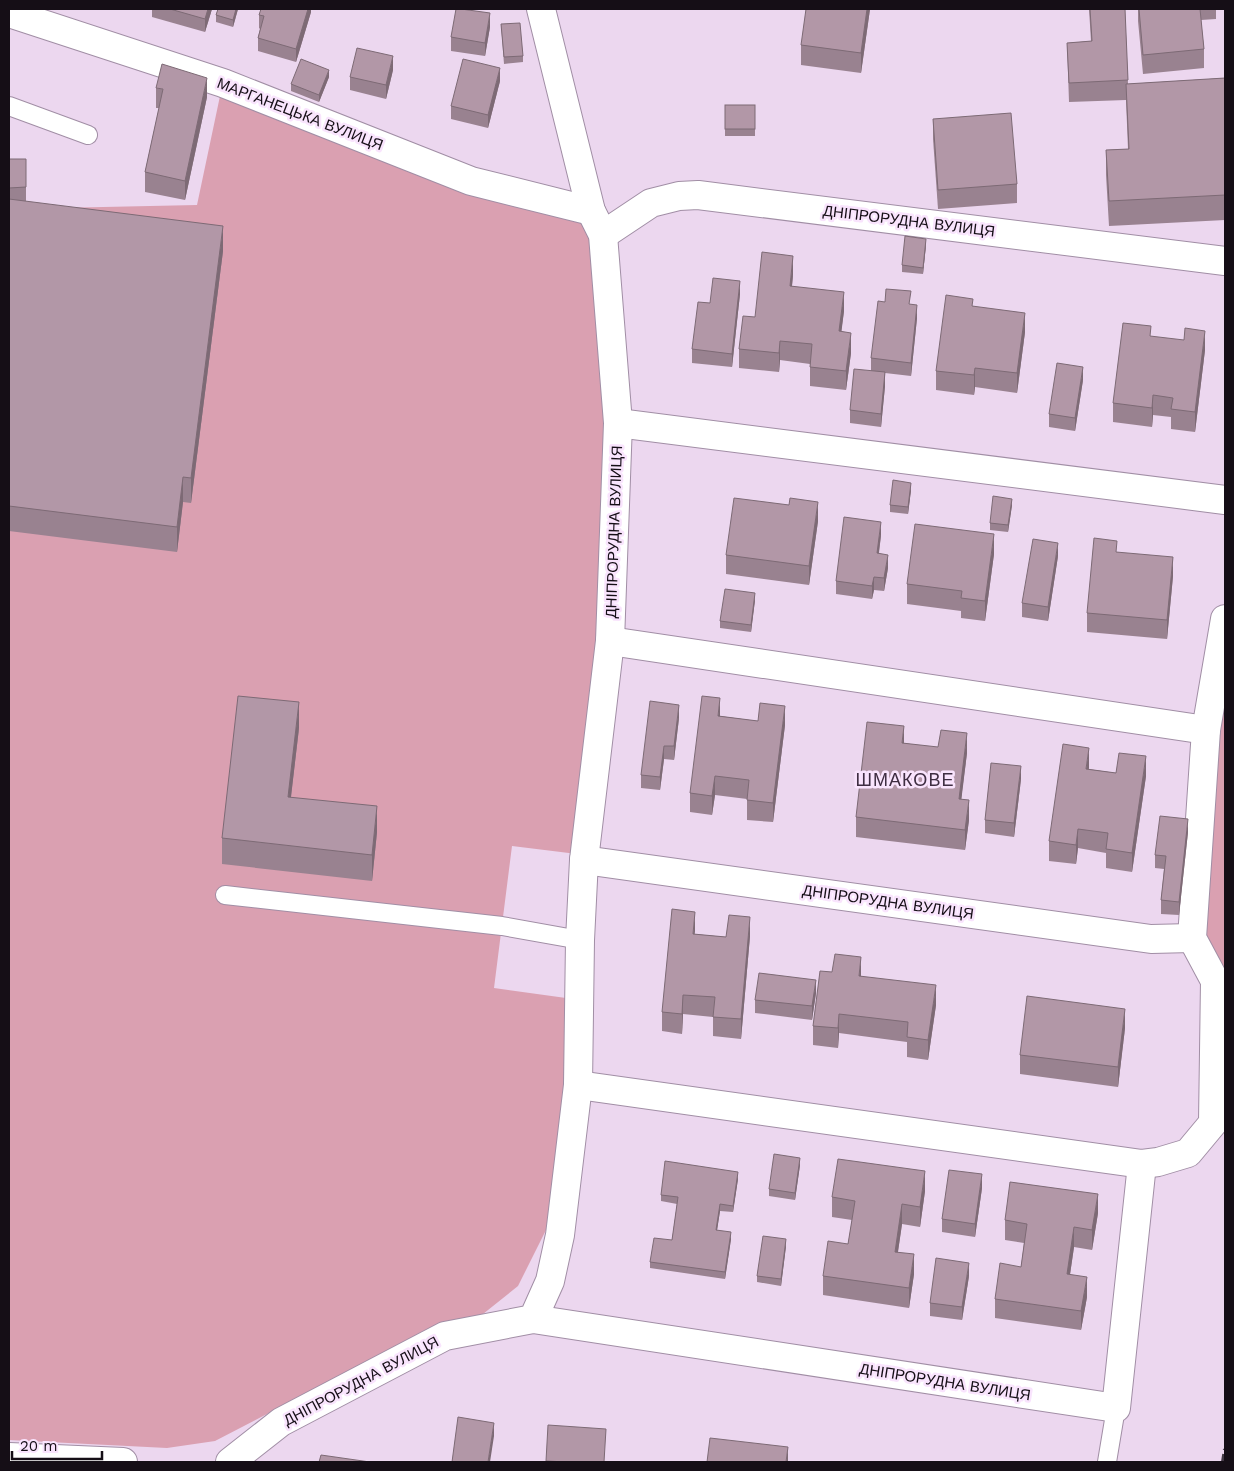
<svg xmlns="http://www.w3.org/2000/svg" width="1234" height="1471" viewBox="0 0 1234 1471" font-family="'Work Sans',sans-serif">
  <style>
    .green { fill: #daa0b1 }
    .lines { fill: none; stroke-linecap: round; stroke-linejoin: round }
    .lane-casing { stroke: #a18ea5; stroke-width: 20 }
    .street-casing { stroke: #a18ea5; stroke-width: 30 }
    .lane { stroke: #fff; stroke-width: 18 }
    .street { stroke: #fff; stroke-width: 28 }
    .rail { stroke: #443a46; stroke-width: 4; stroke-dasharray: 8 4; stroke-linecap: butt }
    .wall { fill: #998290 }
    .shaded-wall { fill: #7d6a75 }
    .building { fill: #b297a7; stroke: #7d6a75 }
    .labels { text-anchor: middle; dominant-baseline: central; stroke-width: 5; stroke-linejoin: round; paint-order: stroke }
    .street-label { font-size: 15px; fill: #150e16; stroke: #f9e4fd }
    .quarter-label { font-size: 18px; letter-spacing: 1px; fill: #3f2e42; stroke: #f9e4fd }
  </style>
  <rect width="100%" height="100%" fill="#ecd7ef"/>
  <g class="green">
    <path d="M220,96L582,221L596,250L610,421L601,636L577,854L512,846L494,988L566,998L564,1097L546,1230L518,1286L483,1314L440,1324L215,1441L167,1448L9,1440V209L197,205Z"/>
    <path d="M1225,677V1003L1205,937L1216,730Z"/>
  </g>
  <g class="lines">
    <g class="lane-casing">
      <g id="lane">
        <path d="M9,106L88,135"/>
        <path d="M225,895L502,926L580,940"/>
        <path d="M1107,1462L1116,1408"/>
      </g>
    </g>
    <g class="street-casing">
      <g id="street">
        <path d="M9,13L223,83L471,181L591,211"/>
        <path d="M603,235L651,203L679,196L698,195L1225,261"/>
        <path d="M618,423L1225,500"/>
        <path d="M610,641L1206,730"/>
        <path d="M584,860L1151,939L1192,938"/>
        <path d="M578,1085L1142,1164L1158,1162L1188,1153L1213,1123L1215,981L1192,938L1206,730L1225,619"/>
        <path d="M533,1319L1116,1408L1142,1164"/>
        <path d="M9,1457L123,1462"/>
        <path d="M230,1462L281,1422L445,1336L533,1319L550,1281L560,1235L578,1085L580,940L584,860L610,641L618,423L603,235L591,211L541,9"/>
      </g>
    </g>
    <use href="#lane" class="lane"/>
    <use href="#street" class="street"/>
    <path class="rail" d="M1223,1462L1225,1449"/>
  </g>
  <g class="wall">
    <path d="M152,9H212L205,32L152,17Z"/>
    <path d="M218,9H238L233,27L216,22V15Z"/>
    <path d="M311,9V12L296,62L258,51V38L260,29L259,28V15Z"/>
    <path d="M870,9L861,73L801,65V45Z"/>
    <path d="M1089,9H1125L1128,84L1225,78V220L1109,226L1106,175V150L1128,149L1126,100L1069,102L1067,43L1091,41Z"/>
    <path d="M1138,9H1216V19L1201,20L1204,49V68L1143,74L1138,21Z"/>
    <path d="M501,24L523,56V62L504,64Z"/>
    <path d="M490,27L485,56L451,51V37Z"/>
    <path d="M393,70L386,99L350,90V77Z"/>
    <path d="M329,77L319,102L291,91V84Z"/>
    <path d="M500,81L488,128L451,119V106Z"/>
    <path d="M156,88L207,97L185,200L145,192V172L159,108H156Z"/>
    <rect x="725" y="105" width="30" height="31"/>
    <path d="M933,119L1017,184V203L938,209L933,139Z"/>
    <path d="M9,159H26V201H23L223,251L191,503L183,502L177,552L9,531Z"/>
    <path d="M926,245L923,274L902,272V265Z"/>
    <path d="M793,275L792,286L844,311L841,332L851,353L846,390L810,386V364L780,360L779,372L739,368V349L755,317Z"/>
    <path d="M740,294L732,367L692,363V349L710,303Z"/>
    <path d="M911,305L917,318L911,376L885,373V386L881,427L850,423V410L871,371V358Z"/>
    <path d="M973,306L1025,332L1017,393L975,387L974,395L936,390V371Z"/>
    <path d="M1151,337L1205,350L1195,432L1171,429V417L1153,415L1152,427L1113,422V403Z"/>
    <path d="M1083,380L1075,431L1049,427V414Z"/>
    <path d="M911,490L908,514L890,512V505Z"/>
    <path d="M789,505L818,521L809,585L726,574V555Z"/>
    <path d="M1012,505L1008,532L990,530V523Z"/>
    <path d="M881,535L879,553L888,568L884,591L874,590L872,599L836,594V581Z"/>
    <path d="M1117,552L1173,576L1167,639L1087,632V613Z"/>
    <path d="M994,554L985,621L961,618V611L907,604V584Z"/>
    <path d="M1058,556L1048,621L1022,617V603Z"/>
    <path d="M755,600L751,632L720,628V621Z"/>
    <path d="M720,716L785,725L773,822L747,820V799L715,795L712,815L690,812V793Z"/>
    <path d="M679,718L674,760L664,759L660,790L641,788V775Z"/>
    <path d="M299,728L291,797L377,832L372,881L222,864V838Z"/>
    <path d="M904,743L967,753L961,799L969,820L965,850L856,837V817Z"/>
    <path d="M1088,769L1116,773L1146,776L1132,872L1106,868V853L1078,848L1076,864L1049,861V841Z"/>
    <path d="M1021,779L1014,837L985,833V820Z"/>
    <path d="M1188,832L1179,915L1161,914V900L1164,869L1155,868V855Z"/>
    <path d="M694,934L726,937L750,936L741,1039L713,1036V1017L683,1014L682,1034L662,1031V1012Z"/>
    <path d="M861,976L936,1005L928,1060L907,1057V1042L839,1033L838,1048L813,1045V1026Z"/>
    <path d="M816,993L812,1020L755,1013V1000Z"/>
    <path d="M1125,1028L1118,1087L1020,1074V1055Z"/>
    <path d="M800,1165L795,1200L769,1196V1189Z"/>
    <path d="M738,1179L733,1212L720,1211L717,1230L731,1239L725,1279L650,1268V1262L672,1240L677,1204L661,1201V1195Z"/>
    <path d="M982,1188L975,1237L942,1232V1219Z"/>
    <path d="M925,1191L920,1227L902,1224L898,1252L914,1274L909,1308L823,1295V1276L848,1244L852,1220L832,1217V1197Z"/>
    <path d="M1098,1213L1092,1250L1074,1247L1070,1275L1087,1297L1081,1330L995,1318V1299L1021,1267L1024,1243L1005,1240V1220Z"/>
    <path d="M786,1246L781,1286L757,1282V1276Z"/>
    <path d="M969,1276L962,1320L930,1316V1303Z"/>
  </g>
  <g class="shaded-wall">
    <path d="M208,9H212L205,32V19Z"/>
    <path d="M236,9H238L233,27V20Z"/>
    <path d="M308,9H311V12L296,62V49Z"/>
    <path d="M867,9H870L861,73V53Z"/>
    <path d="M490,13V27L485,56V43Z"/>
    <path d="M393,56V70L386,99V85Z"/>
    <path d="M500,68V81L488,128V115Z"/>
    <path d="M329,70V77L319,102V95Z"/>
    <path d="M207,78V97L185,200V181Z"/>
    <path d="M223,226V251L191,503V478Z"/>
    <path d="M926,239V245L923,274V268Z"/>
    <path d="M793,256V275L790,305V286Z"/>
    <path d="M740,281V294L732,367V354Z"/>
    <path d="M844,292V311L839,351V331Z"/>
    <path d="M917,305V318L911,376V363Z"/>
    <path d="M1025,313V332L1017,393V373Z"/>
    <path d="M1205,331V350L1195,432V412Z"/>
    <path d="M851,333V353L846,390V371Z"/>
    <path d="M780,341V360L779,372V353Z"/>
    <path d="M1083,367V380L1075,431V418Z"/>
    <path d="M975,368V387L974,395V375Z"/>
    <path d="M885,372V386L881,427V414Z"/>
    <path d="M1153,395V415L1152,427V408Z"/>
    <path d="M183,477V502L177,552V527Z"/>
    <path d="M911,483V490L908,514V507Z"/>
    <path d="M1012,499V505L1008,532V525Z"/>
    <path d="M818,502V521L809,585V566Z"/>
    <path d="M881,522V535L877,566V553Z"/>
    <path d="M994,534V554L985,621V601Z"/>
    <path d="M1058,543V556L1048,621V607Z"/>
    <path d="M888,555V568L884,591V578Z"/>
    <path d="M1173,557V576L1167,639V620Z"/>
    <path d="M874,577V590L872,599V586Z"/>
    <path d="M755,593V600L751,632V625Z"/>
    <path d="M720,698V718L718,716Z"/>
    <path d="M299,702V728L288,822V797Z"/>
    <path d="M679,705V718L674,760V746Z"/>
    <path d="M785,706V725L773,822V803Z"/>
    <path d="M904,726V746L902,743Z"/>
    <path d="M967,733V753L959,819V799Z"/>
    <path d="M664,746V759L660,790V777Z"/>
    <path d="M1089,748V768L1086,788V769Z"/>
    <path d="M1146,756V776L1132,872V853Z"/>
    <path d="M1021,766V779L1014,837V823Z"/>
    <path d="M715,776V795L712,815V796Z"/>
    <path d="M969,800V820L965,850V830Z"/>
    <path d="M377,806V832L372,881V855Z"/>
    <path d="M1188,819V832L1179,915V902Z"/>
    <path d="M1078,829V848L1076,864V845Z"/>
    <path d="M695,912V931L693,953V934Z"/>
    <path d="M750,917V936L741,1039V1019Z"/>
    <path d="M861,957V977L859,976Z"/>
    <path d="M816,980V993L812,1020V1006Z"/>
    <path d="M936,985V1005L928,1060V1040Z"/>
    <path d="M683,995V1014L682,1034V1014Z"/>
    <path d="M1125,1009V1028L1118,1087V1067Z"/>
    <path d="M839,1014V1033L838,1048V1028Z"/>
    <path d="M800,1158V1165L795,1200V1193Z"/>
    <path d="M925,1171V1191L920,1227V1207Z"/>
    <path d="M738,1172V1179L733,1212V1206Z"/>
    <path d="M982,1174V1188L975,1237V1224Z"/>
    <path d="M1098,1194V1213L1092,1250V1230Z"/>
    <path d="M720,1204V1211L716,1237V1230Z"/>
    <path d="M902,1204V1224L895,1271V1252Z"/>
    <path d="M1074,1227V1247L1067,1294V1274Z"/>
    <path d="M731,1232V1239L725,1279V1272Z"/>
    <path d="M786,1239V1246L781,1286V1279Z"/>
    <path d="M914,1254V1274L909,1308V1288Z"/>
    <path d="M969,1263V1276L962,1320V1307Z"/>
    <path d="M1087,1277V1297L1081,1330V1311Z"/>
    <path d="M494,1423V1436L490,1462H488Z"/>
    <path d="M788,1447V1462H786Z"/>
  </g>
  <g class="building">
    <path d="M170,9H208L205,19Z"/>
    <path d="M218,9H236L233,20L216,15Z"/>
    <path d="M261,9H308L296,49L258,38L264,16L259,15Z"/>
    <path d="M456,9H461L490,13L485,43L451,37Z"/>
    <path d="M806,9H867L861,53L801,45Z"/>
    <path d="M1090,9H1125L1128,80L1069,83L1067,43L1092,41Z"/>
    <path d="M1139,9H1200L1204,49L1143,55Z"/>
    <path d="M520,23L523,56L504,57L501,24Z"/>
    <path d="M357,48L393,56L386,85L350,77Z"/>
    <path d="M301,59L329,70L319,95L291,84Z"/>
    <path d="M463,59L500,68L488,115L451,106Z"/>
    <path d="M162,64L207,78L185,181L145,172L163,89L156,88Z"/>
    <path d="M1225,78V195L1109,201L1106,150L1129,149L1126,84Z"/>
    <rect x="725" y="105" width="30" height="24"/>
    <path d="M1011,113L1017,184L938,190L933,119Z"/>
    <path d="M9,159H26V187L9,188Z"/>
    <path d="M9,199L223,226L191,478L183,477L177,527L9,506Z"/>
    <path d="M905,236L926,239L923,268L902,265Z"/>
    <path d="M762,252L793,256L790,286L844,292L839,331L851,333L846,371L810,367L812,344L780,341L779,353L739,349L743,316L755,317Z"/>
    <path d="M713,278L740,281L732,354L692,349L698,302L710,303Z"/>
    <path d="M886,289L911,291L909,304L917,305L911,363L871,358L878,301L885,302Z"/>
    <path d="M946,295L973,299L972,306L1025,313L1017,373L975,368L974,375L936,371Z"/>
    <path d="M1123,323L1151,326L1150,336L1184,340L1185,328L1205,331L1195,412L1171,409L1173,398L1153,395L1152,408L1113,403Z"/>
    <path d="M1057,363L1083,367L1075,418L1049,414Z"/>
    <path d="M854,369L885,372L881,414L850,410Z"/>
    <path d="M893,480L911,483L908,507L890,505Z"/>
    <path d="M993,496L1012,499L1008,525L990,523Z"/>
    <path d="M734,498L789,505L790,498L818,502L809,566L726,555Z"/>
    <path d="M844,517L881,522L877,553L888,555L884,578L874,577L872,586L836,581Z"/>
    <path d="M915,524L994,534L985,601L961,598L962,591L907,584Z"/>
    <path d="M1094,538L1117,541L1116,552L1173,557L1167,620L1087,613Z"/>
    <path d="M1033,539L1058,543L1048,607L1022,603Z"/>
    <path d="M725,589L755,593L751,625L720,621Z"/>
    <path d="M238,696L299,702L288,797L377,806L372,855L222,838Z"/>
    <path d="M702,696L720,698L718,716L758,721L760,703L785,706L773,803L747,800L749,780L715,776L712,796L690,793Z"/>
    <path d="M650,701L679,705L674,746H664L660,777L641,775Z"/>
    <path d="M867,722L904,726L902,743L938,747L941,730L967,733L959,799L969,800L965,830L856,817Z"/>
    <path d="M1063,744L1089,748L1086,769L1116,773L1119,753L1146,756L1132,853L1106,849L1108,833L1078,829L1076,845L1049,841Z"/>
    <path d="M991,763L1021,766L1014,823L985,820Z"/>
    <path d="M1160,816L1188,819L1179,902L1161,900L1166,856L1155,855Z"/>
    <path d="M672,909L695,912L693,934L726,937L729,915L750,917L741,1019L713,1017L715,997L683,995L682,1014L662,1012Z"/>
    <path d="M835,954L861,957L859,976L936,985L928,1040L907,1037L908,1022L839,1014L838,1028L813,1026L820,971L832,972Z"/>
    <path d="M759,973L816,980L812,1006L755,1000Z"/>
    <path d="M1027,996L1125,1009L1118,1067L1020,1055Z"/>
    <path d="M774,1154L800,1158L795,1193L769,1189Z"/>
    <path d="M838,1159L925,1171L920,1207L902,1204L895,1252L914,1254L909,1288L823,1276L828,1241L848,1244L855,1201L832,1197Z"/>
    <path d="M665,1161L738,1172L733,1206L720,1204L716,1230L731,1232L725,1272L650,1262L654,1238L672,1240L678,1197L661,1195Z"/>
    <path d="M949,1170L982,1174L975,1224L942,1219Z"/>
    <path d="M1010,1182L1098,1194L1092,1230L1074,1227L1067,1274L1087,1277L1081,1311L995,1299L1000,1263L1021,1267L1027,1224L1005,1220Z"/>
    <path d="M763,1236L786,1239L781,1279L757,1276Z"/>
    <path d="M936,1258L969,1263L962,1307L930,1303Z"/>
    <path d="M458,1417L494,1423L488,1462H452Z"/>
    <path d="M548,1425L606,1429L604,1462H567L546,1461Z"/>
    <path d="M710,1438L788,1447L786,1462H707Z"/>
    <path d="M321,1455L370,1462H319Z"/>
  </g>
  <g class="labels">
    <g class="street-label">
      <text transform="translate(300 114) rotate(21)">МАРГАНЕЦЬКА ВУЛИЦЯ</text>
      <text transform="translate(909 221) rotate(7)">ДНІПРОРУДНА ВУЛИЦЯ</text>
      <text transform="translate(614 532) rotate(-88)">ДНІПРОРУДНА ВУЛИЦЯ</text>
      <text transform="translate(888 902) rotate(8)">ДНІПРОРУДНА ВУЛИЦЯ</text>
      <text transform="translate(361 1381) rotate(-28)">ДНІПРОРУДНА ВУЛИЦЯ</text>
      <text transform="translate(945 1382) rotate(9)">ДНІПРОРУДНА ВУЛИЦЯ</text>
    </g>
    <g class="quarter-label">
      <text x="905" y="779">ШМАКОВЕ</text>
    </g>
  </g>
  <rect width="1234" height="1471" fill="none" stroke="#150e16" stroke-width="20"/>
  <path d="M12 1451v8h90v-8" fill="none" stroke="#150e16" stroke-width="2.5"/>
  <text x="20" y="1451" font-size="15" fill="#150e16" stroke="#f9e4fd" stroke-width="4" paint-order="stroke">20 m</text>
</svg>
